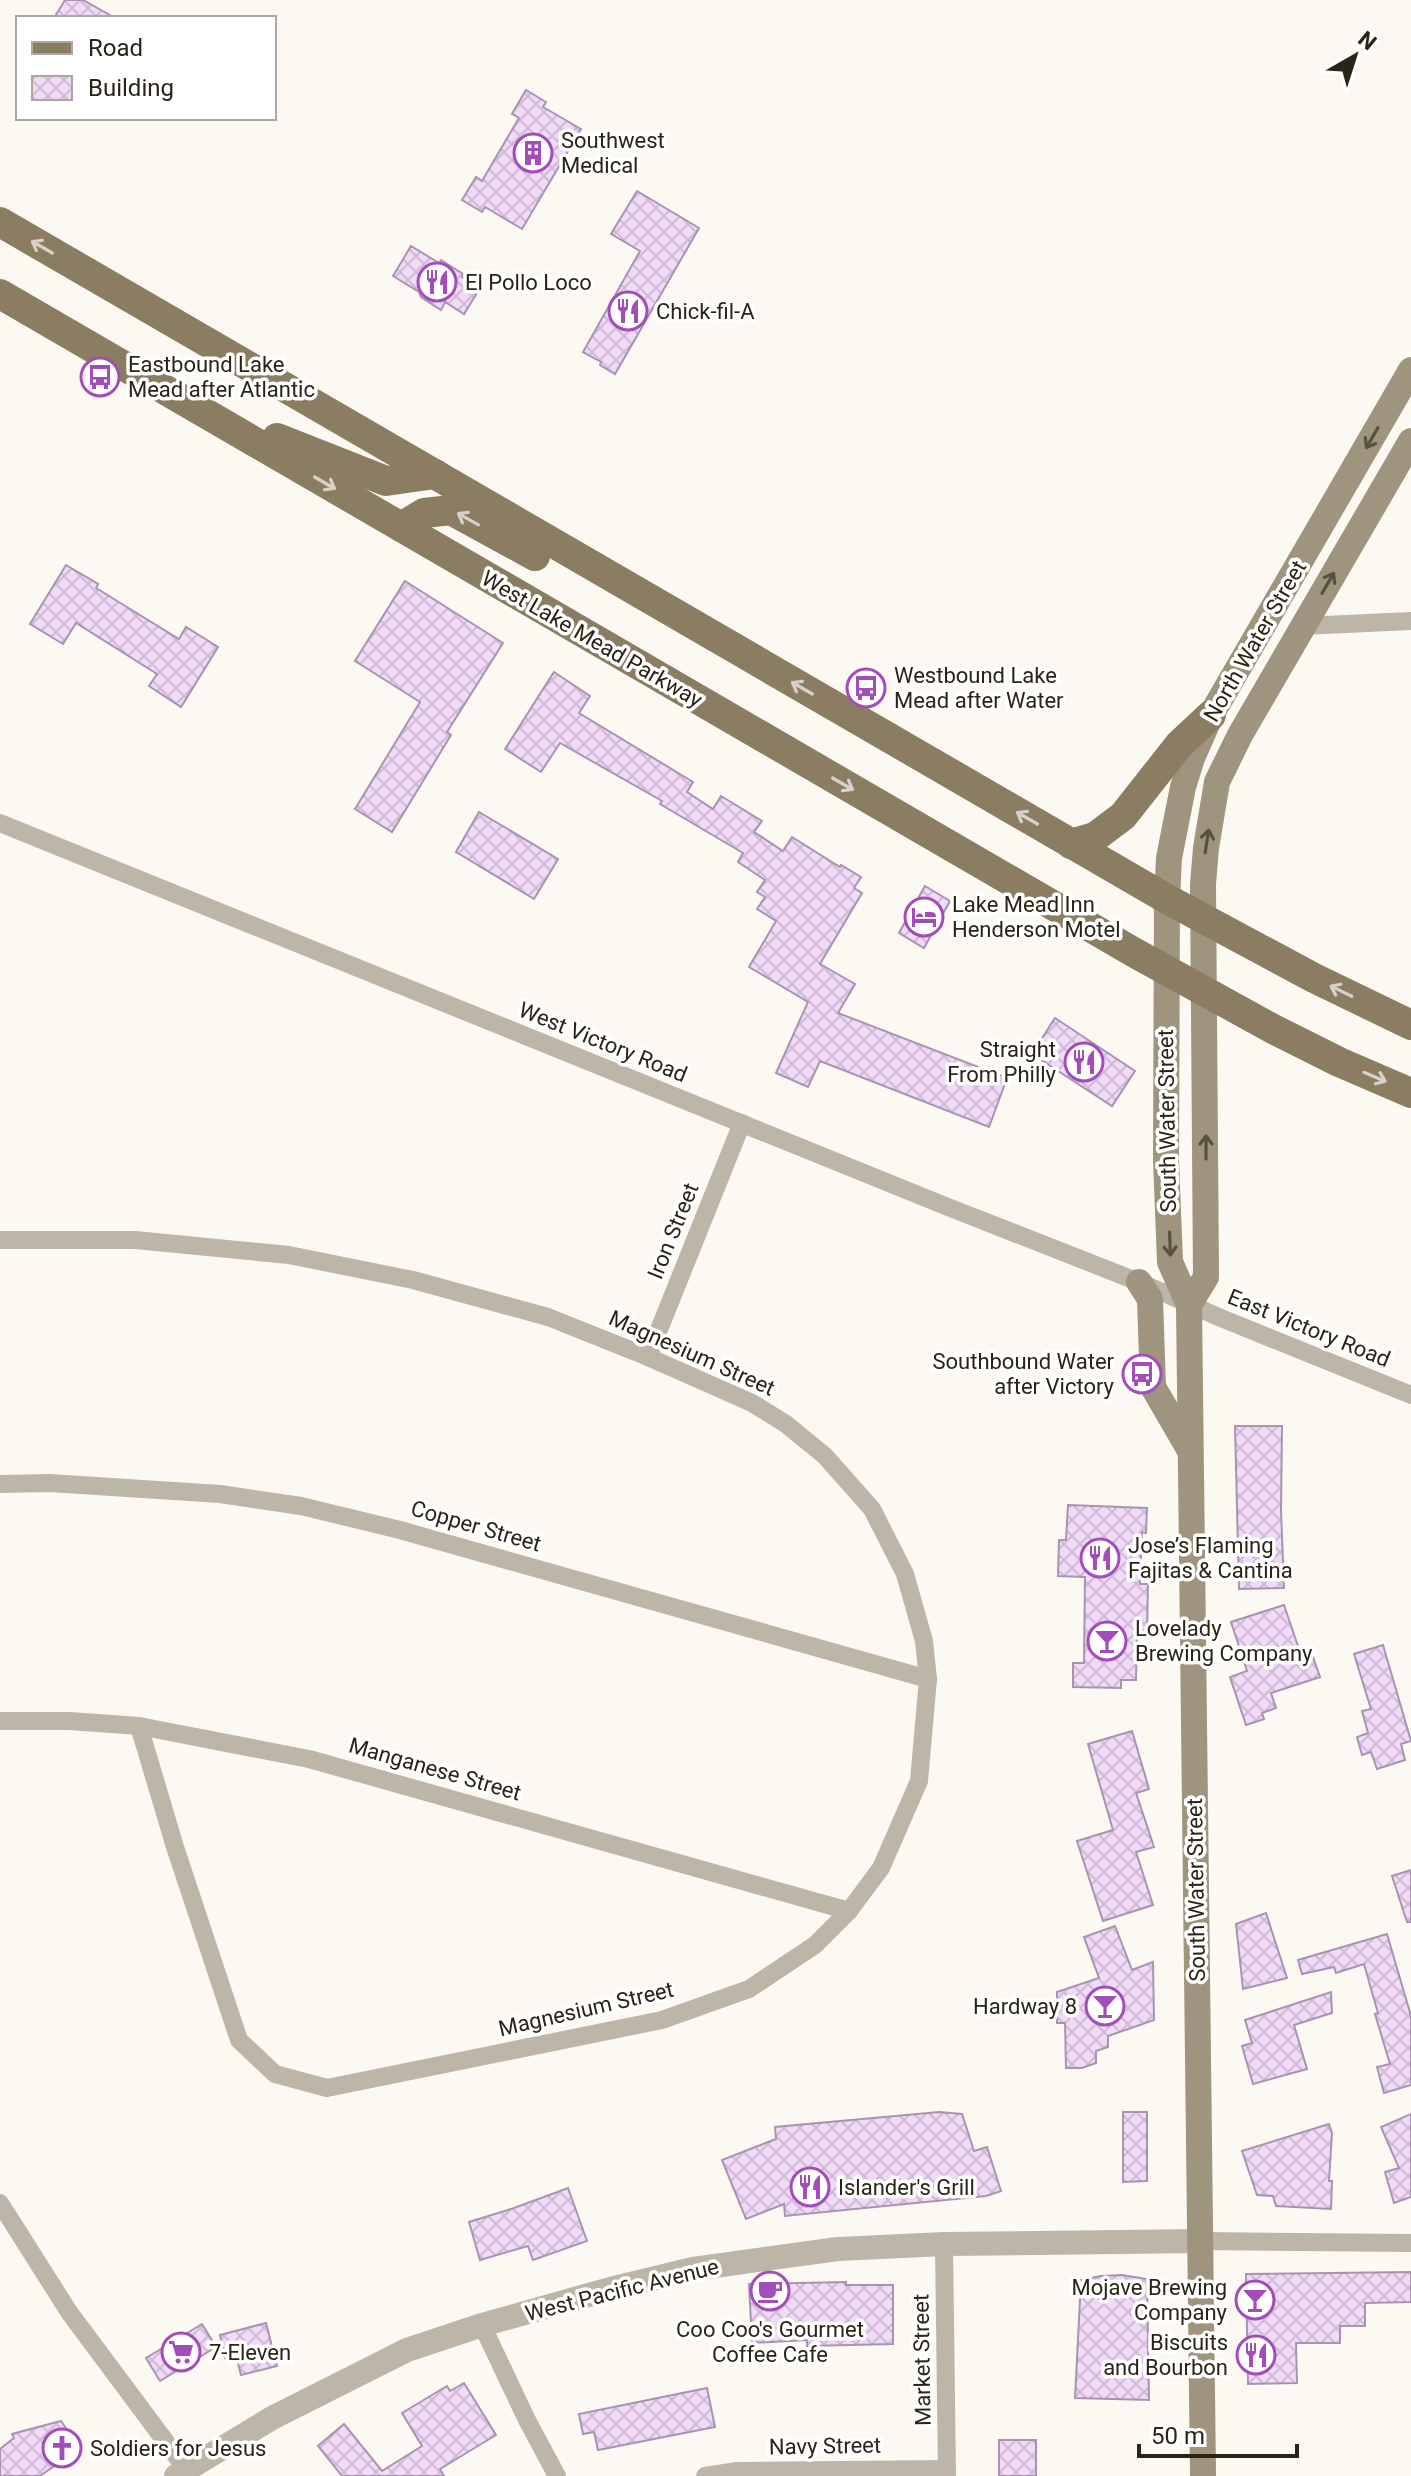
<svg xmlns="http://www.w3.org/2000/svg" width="1411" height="2476" viewBox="0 0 1411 2476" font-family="Roboto,sans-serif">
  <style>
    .building { fill: url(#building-cross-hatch); stroke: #aa93b1; stroke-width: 2 }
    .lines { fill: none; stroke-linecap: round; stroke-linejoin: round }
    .minor { stroke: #bdb5a7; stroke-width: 18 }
    .tertiary { stroke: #bdb5a7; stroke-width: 24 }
    .secondary { stroke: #9f947e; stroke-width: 26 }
    .primary { stroke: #8a7d62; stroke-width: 30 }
    .oneway { stroke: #d6d2c8 }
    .oneway2 { stroke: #595140 }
    .labels { text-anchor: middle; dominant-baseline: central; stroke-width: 7; stroke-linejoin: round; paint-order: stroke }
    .poi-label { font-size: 22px; fill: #2a2416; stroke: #fff; text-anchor: start }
    .street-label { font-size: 22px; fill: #2a2416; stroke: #fff }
  </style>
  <defs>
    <pattern id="building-cross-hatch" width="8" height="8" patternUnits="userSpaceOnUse" patternTransform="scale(2)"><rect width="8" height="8" fill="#f1d9f8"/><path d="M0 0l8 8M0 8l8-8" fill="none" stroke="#cfbad4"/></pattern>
  </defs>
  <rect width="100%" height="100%" fill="#fcf9f2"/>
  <g class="building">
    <path d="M65,0H83L115,18H54Z"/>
    <path d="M526,90L546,102L543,107L581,129L522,229L485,207L482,212L462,200L476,177L482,181L519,118L512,114Z"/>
    <path d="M637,191L699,228L615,374L600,365L601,362L583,352L640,251L611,234Z"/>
    <path d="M411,246L439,263L441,260L463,274L462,277L480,288L464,314L445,302L441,310L421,297L419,292L393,276Z"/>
    <path d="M66,565L98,584L96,588L179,639L186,627L218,647L181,707L149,686L157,674L76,623L63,644L30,624Z"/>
    <path d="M405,581L503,643L447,732L451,735L392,832L355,809L420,702L355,661Z"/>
    <path d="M554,672L590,696L579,713L693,782L687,792L713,809L721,796L762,821L754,832L783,851L792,837L840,867L841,865L861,877L854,888L862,893L820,964L855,984L838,1013L1007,1078L989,1127L820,1061L808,1087L776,1073L808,1002L749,967L776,921L757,909L765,897L757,892L765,880L738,862L743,853L660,804L662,801L560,743L541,772L505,749Z"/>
    <path d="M479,812L558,859L534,899L456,852Z"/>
    <path d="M925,886L950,901L924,948L899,933Z"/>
    <path d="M1055,1018L1135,1071L1112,1106L1032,1054Z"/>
    <path d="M1235,1426H1282L1281,1510L1284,1588L1239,1589Z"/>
    <path d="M1068,1505L1147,1508L1146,1533L1142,1532L1140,1584H1148L1147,1631L1137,1630L1136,1680H1121V1688L1073,1687V1663H1084L1085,1577L1058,1576L1059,1540H1066Z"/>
    <path d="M1284,1605L1302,1658L1312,1654L1320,1677L1271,1693L1276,1708L1262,1713L1264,1719L1246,1725L1230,1677L1247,1671L1231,1622Z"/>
    <path d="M1383,1645L1411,1741L1401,1744L1405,1760L1377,1769L1371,1752L1362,1755L1357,1737L1368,1733L1362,1711L1371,1709L1354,1654Z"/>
    <path d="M1132,1731L1149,1789L1136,1793L1154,1847L1136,1852L1153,1905L1103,1921L1077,1841L1113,1830L1088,1744Z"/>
    <path d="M1411,1870V1922H1407L1392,1876Z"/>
    <path d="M1266,1913L1287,1978L1243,1989L1236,1924Z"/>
    <path d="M1115,1926L1132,1970L1153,1962L1154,2020L1108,2036V2047L1096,2051V2063L1082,2068H1066L1065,2023H1057V1992L1099,1978L1084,1937Z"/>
    <path d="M1387,1934L1411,2016V2085L1384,2093L1377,2067L1390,2064L1375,2014L1378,2013L1364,1964L1336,1973L1334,1967L1302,1974L1298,1960Z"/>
    <path d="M1331,1992L1332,2013L1294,2025L1307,2069L1253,2084L1242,2046L1252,2043L1245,2020Z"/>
    <path d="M939,2112L962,2114L974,2151L987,2147L1001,2191L986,2196L785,2216L784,2204L746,2219L722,2160L776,2139L775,2127Z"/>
    <path d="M1123,2112H1147V2181L1123,2182Z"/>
    <path d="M1411,2114V2197L1394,2203L1385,2172L1399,2168L1381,2127Z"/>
    <path d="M1329,2124L1332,2133L1329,2181H1332L1331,2209L1276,2206L1273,2196L1257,2195L1242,2151Z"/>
    <path d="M568,2188L587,2241L533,2260L528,2246L480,2260L469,2222L514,2208Z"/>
    <path d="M1411,2272V2302L1365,2303V2326H1340V2343H1296L1297,2383L1248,2384L1246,2274Z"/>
    <path d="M1122,2275L1147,2279L1149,2400L1075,2398L1081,2280L1101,2276Z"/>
    <path d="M846,2282V2285H893V2344L807,2346V2340L752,2343L749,2284Z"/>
    <path d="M266,2323L277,2366L241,2375L236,2356L225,2358L220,2335Z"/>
    <path d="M202,2324L216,2347L160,2381L146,2358Z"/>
    <path d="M464,2383L496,2435L440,2469L444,2476H342L318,2446L344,2424L382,2471L422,2446L402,2413L447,2386L450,2391Z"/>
    <path d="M707,2388L715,2427L598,2450L594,2432L583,2434L579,2414Z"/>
    <path d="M61,2421L80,2448L40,2476H0V2449L14,2438L12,2434Z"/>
    <rect x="999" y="2440" width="37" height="36"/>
  </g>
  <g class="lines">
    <g class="minor">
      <path d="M1303,626L1411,621"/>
      <path d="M0,823L948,1207L1139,1282L1221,1318L1411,1395"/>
      <path d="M0,1240H135L289,1255L413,1280L548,1317L648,1357L752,1403L786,1424L825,1456L872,1509L905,1574L924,1641L928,1679L919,1781L881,1868L849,1911L815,1945L749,1989L662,2020L327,2088L275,2074L239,2040L175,1847L139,1726"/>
      <path d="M648,1357L742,1123"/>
      <path d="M0,1484L50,1483L220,1494L301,1506L400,1530L928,1679"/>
      <path d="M0,1721H69L139,1726L309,1759L849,1911"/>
      <path d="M0,2203L69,2312L186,2469"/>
      <path d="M1201,2241L1411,2243"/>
      <path d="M944,2244L947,2476"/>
      <path d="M482,2325L527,2420L557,2476"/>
      <path d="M705,2476L737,2471L947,2469"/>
    </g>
    <path class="tertiary" d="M176,2476L272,2418L407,2350L482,2325L610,2289L693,2269L838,2249L944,2244L1201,2241"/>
    <g class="secondary">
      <path d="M1139,1282L1150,1299L1153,1387L1189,1449"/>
      <path d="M1189,1305L1206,1277L1203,884L1206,848L1217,782L1240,735L1411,441"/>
      <path d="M1203,2476L1189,1305L1170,1262L1166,1160L1167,899L1169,858L1183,787L1192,758L1211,715L1411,370"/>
    </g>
    <g class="primary">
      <path d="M0,222L1167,899L1314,978L1411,1025"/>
      <path d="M0,294L1135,953L1275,1030L1339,1062L1411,1093"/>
      <path d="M277,438L386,481L435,474"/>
      <path d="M401,527L424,513L451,510L535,556"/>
      <path d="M1071,844L1095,837L1123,816L1179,745L1211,715"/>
    </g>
  </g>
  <defs><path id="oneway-shaft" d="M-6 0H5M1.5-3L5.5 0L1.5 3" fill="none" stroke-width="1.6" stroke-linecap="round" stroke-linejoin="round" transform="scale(2)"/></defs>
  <g class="oneway">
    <use href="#oneway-shaft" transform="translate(42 247) rotate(-150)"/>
    <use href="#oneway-shaft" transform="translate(325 483) rotate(30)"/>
    <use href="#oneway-shaft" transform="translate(468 519) rotate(-151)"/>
    <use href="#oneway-shaft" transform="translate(802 688) rotate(-150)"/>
    <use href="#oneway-shaft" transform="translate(843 784) rotate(30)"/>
    <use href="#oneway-shaft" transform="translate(1027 818) rotate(-150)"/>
    <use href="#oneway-shaft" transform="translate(1341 991) rotate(-154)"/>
    <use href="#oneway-shaft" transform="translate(1375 1077) rotate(23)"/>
  </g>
  <g class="oneway2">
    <use href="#oneway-shaft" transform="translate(1372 438) rotate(120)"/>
    <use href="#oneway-shaft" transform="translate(1328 583) rotate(-60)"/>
    <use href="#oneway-shaft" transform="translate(1207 841) rotate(-81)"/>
    <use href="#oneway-shaft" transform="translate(1206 1147) rotate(-90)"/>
    <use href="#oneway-shaft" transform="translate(1170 1244) rotate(88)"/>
  </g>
  <defs>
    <g id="building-ring" transform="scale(2)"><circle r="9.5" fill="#fff" stroke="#a34dbb" stroke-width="1.5"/><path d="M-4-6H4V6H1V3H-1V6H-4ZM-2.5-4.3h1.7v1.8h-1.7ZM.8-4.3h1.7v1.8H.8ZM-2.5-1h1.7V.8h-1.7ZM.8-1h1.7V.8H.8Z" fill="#a34dbb"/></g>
    <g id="restaurant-ring" transform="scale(2)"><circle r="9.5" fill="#fff" stroke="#a34dbb" stroke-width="1.5"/><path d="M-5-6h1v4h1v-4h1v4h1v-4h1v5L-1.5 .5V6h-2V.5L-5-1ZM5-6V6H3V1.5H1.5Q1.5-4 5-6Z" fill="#a34dbb"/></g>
    <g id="bus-ring" transform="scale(2)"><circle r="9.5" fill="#fff" stroke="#a34dbb" stroke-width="1.5"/><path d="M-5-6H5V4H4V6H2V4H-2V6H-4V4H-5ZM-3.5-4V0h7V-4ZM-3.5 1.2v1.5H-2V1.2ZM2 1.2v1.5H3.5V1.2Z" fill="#a34dbb"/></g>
    <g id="hotel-ring" transform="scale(2)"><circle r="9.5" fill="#fff" stroke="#a34dbb" stroke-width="1.5"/><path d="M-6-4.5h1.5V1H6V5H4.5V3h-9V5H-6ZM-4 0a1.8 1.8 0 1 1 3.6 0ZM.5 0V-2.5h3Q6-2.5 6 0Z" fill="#a34dbb"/></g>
    <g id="bar-ring" transform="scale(2)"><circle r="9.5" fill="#fff" stroke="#a34dbb" stroke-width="1.5"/><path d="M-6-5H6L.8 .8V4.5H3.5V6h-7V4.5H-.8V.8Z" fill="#a34dbb"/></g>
    <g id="cafe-ring" transform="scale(2)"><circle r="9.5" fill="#fff" stroke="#a34dbb" stroke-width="1.5"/><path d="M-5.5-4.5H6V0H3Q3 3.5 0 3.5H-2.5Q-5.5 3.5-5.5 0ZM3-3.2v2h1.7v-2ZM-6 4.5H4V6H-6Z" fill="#a34dbb"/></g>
    <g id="supermarket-ring" transform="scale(2)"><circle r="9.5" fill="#fff" stroke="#a34dbb" stroke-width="1.5"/><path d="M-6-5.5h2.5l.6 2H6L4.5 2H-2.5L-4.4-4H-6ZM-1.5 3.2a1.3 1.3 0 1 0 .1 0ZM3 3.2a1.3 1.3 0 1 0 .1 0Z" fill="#a34dbb"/></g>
    <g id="church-ring" transform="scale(2)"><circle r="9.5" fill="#fff" stroke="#a34dbb" stroke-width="1.5"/><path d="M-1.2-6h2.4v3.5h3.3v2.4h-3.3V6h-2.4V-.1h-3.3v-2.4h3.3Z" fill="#a34dbb"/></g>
  </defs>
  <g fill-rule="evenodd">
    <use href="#building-ring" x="533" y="153"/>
    <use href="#restaurant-ring" x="437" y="282"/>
    <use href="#restaurant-ring" x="628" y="311"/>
    <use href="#bus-ring" x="100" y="377"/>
    <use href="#bus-ring" x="866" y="688"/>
    <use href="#hotel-ring" x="924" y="917"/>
    <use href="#restaurant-ring" x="1084" y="1062"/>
    <use href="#bus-ring" x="1142" y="1374"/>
    <use href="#restaurant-ring" x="1100" y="1558"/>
    <use href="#bar-ring" x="1107" y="1641"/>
    <use href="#bar-ring" x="1105" y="2006"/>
    <use href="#restaurant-ring" x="810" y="2187"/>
    <use href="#cafe-ring" x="770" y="2291"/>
    <use href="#bar-ring" x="1255" y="2300"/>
    <use href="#supermarket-ring" x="181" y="2352"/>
    <use href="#restaurant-ring" x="1256" y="2355"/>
    <use href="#church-ring" x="62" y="2448"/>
  </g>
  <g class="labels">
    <g class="poi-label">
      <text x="561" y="140">Southwest<tspan x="561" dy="25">Medical</tspan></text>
      <text x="465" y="282">El Pollo Loco</text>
      <text x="656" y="311">Chick-fil-A</text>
      <text x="128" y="364">Eastbound Lake<tspan x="128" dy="25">Mead after Atlantic</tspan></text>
      <text x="894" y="675">Westbound Lake<tspan x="894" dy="25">Mead after Water</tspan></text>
      <text x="952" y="904">Lake Mead Inn<tspan x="952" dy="25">Henderson Motel</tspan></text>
      <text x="1056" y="1049" text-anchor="end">Straight<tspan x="1056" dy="25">From Philly</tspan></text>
      <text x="1114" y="1361" text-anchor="end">Southbound Water<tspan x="1114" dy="25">after Victory</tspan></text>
      <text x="1128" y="1545">Jose’s Flaming<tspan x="1128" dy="25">Fajitas &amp; Cantina</tspan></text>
      <text x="1135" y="1628">Lovelady<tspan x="1135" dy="25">Brewing Company</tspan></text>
      <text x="1077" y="2006" text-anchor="end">Hardway 8</text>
      <text x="838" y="2187">Islander's Grill</text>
      <text x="1227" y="2287" text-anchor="end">Mojave Brewing<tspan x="1227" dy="25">Company</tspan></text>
      <text x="770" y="2329" text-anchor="middle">Coo Coo's Gourmet<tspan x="770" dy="25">Coffee Cafe</tspan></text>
      <text x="1228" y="2342" text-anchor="end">Biscuits<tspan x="1228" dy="25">and Bourbon</tspan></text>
      <text x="209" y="2352">7-Eleven</text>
      <text x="90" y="2448">Soldiers for Jesus</text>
    </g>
    <g class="street-label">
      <text transform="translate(592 639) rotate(30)">West Lake Mead Parkway</text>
      <text transform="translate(1255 641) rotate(-60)">North Water Street</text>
      <text transform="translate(603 1042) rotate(22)">West Victory Road</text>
      <text transform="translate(1167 1121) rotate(-91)">South Water Street</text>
      <text transform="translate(673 1231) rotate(-68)">Iron Street</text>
      <text transform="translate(1309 1328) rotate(22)">East Victory Road</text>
      <text transform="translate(692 1353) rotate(24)">Magnesium Street</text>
      <text transform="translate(476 1526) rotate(16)">Copper Street</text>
      <text transform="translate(435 1769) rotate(16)">Manganese Street</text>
      <text transform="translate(1196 1890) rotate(-91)">South Water Street</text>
      <text transform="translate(586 2009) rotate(-13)">Magnesium Street</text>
      <text transform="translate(622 2290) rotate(-14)">West Pacific Avenue</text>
      <text transform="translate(922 2360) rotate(-91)">Market Street</text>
      <text transform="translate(825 2446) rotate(-1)">Navy Street</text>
    </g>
  </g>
  <rect x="16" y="16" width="260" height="104" fill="#ffffff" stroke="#aaa7a2" stroke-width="2"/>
  <rect x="32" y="42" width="40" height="12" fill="#8a7d62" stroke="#aaa7a2" stroke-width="2"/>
  <text x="88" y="56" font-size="24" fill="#2a2416">Road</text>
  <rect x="32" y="76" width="40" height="24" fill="url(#building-cross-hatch)" stroke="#aaa7a2" stroke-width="2"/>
  <text x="88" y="96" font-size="24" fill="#2a2416">Building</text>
  <g transform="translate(1355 56) rotate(39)" stroke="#ffffff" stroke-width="6" paint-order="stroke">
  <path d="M0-6L14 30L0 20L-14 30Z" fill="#2a2416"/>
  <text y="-12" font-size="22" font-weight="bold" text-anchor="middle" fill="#2a2416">N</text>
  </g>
  <path d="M1139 2444v12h158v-12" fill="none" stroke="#2a2416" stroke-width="4"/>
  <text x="1151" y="2444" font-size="24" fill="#2a2416" stroke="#ffffff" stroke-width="6" paint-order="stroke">50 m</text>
</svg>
